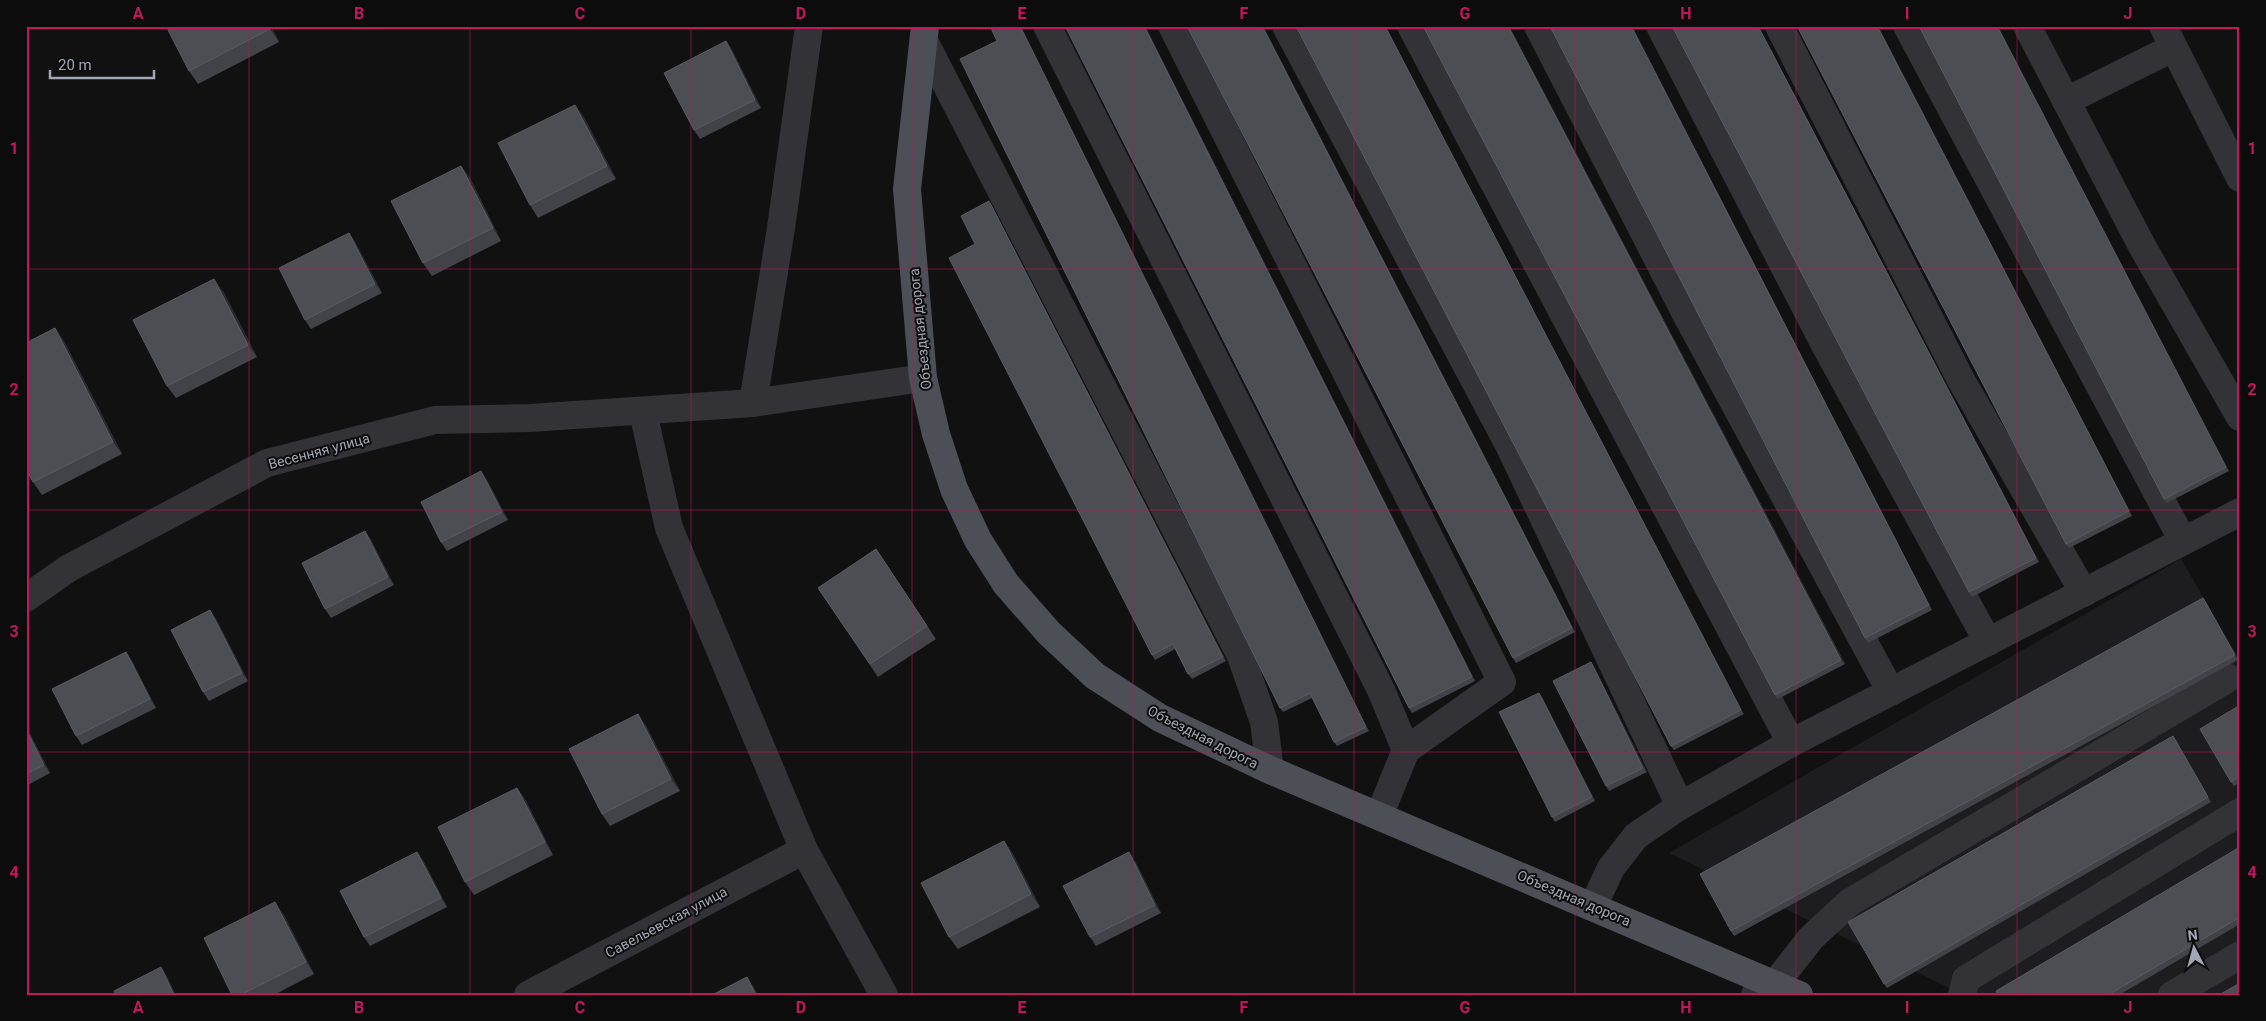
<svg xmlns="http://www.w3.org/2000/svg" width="2266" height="1021" viewBox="0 0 2266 1021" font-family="Roboto,sans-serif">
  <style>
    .built { fill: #1d1d1f }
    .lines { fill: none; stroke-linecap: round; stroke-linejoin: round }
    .minor { stroke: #323237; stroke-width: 28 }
    .major { stroke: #4d4f56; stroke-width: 28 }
    .wall { fill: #414348 }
    .shaded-wall { fill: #2a2b2e }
    .building { fill: #4c4e54; stroke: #595c63 }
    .grid { fill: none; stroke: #c2185b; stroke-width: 1; stroke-opacity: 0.55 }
    .labels { text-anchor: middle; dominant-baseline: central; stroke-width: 4; stroke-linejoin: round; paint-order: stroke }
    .street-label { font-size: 14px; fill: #a1a7b4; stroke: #0c0c0d }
    .neatline { fill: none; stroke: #c2185b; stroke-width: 2 }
    .grid-label { font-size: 16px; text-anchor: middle; font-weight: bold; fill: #c2185b }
  </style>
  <rect width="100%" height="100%" fill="#111112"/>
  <path class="built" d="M2181,559L2240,660V995H1964L1669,853Z"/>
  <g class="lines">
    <g class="minor">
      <path d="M1047,26L1381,690L1406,750L1379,816"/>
      <path d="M1172,26L1502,682L1406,750"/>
      <path d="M1286,26L1510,447L1680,806"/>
      <path d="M1411,26L1791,743"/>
      <path d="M1538,26L1686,314L1891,692"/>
      <path d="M1660,26L1825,345L1988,642"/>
      <path d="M1779,26L1961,380L2084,593"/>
      <path d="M1907,26L2183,541"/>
      <path d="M2027,26L2142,246L2240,417"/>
      <path d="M2163,26L2240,178"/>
      <path d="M924,41L1241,656L1264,722L1270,770"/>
      <path d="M2066,101L2173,48"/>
      <path d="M753,403L781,228L809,26"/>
      <path d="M643,412L669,528L804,850L884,995"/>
      <path d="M26,598L69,568L267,463L435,420L530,418L753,403L923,378"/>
      <path d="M1593,906L1611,868L1636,836L1680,806L1791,743L2240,512"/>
      <path d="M528,995L804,850"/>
      <path d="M1755,995L1775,984L1811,938L1850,902L2229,678"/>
      <path d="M1962,995L1966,979L2240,812"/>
      <path d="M2172,995L2240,955"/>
    </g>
    <path class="major" d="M925,26L907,189L923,378L936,434L954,489L978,540L1006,584L1049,633L1095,676L1160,718L1270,770L1799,995"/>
  </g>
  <g class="wall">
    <path d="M271,26L279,42L198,84L189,71Z"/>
    <path d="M1065,26H1145L1475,681L1412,713L1409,708Z"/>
    <path d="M1187,26H1263L1575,632L1516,663L1513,658Z"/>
    <path d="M1296,26L1744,714L1674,750L1671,746Z"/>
    <path d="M1423,26H1509L1845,664L1778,699L1775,695Z"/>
    <path d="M1550,26H1632L1932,610L1868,643L1865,638Z"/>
    <path d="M1672,26H1758L2039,562L1972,597L1969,592Z"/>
    <path d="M1797,26H1878L2132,516L2069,548L2066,544Z"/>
    <path d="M1919,26L2229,471L2167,503L2164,499Z"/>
    <path d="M726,41L732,50L761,108L700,139L694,130Z"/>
    <path d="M960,59L1369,731L1337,746L1334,742L1312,698L1283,712L1280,708Z"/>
    <path d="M584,117L616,179L538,218L530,205Z"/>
    <path d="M461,166L470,178L501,241L432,276L423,263Z"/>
    <path d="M992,206L1226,661L1192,679L1188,674L1175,649L1155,660L1152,655L975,244Z"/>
    <path d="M349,233L355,242L382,293L311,329L305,320Z"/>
    <path d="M223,291L257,357L176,398L167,386Z"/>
    <path d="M64,341L122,454L42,495L33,482Z"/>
    <path d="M487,480L508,520L447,551L441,542Z"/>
    <path d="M365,531L371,540L394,585L331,618L325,609Z"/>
    <path d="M876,549L936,639L878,677L818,588Z"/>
    <path d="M2206,602L2238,660L1734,936L1731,931Z"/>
    <path d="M216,619L248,681L209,701L203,692Z"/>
    <path d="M126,652L132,661L156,708L82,745L76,736Z"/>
    <path d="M1591,662L1594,667L1647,772L1609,791L1606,786Z"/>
    <path d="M1542,697L1595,801L1555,822L1552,817Z"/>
    <path d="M2240,711V783L2234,786L2231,782Z"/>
    <path d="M26,726L50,773L26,786Z"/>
    <path d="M646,726L680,791L610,826L602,814Z"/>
    <path d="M2176,740L2211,802L1887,988L1884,984Z"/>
    <path d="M517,788L526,801L553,855L474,895L465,882Z"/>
    <path d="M1004,841L1013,854L1040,907L958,949L949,937Z"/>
    <path d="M2240,847V924L2119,995H1998Z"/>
    <path d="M423,860L447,907L370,946L364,937Z"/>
    <path d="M1135,861L1161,913L1096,946L1090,937Z"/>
    <path d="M284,915L314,974L274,995H232Z"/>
  </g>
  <g class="shaded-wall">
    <path d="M268,26H271L279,42L270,29Z"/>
    <path d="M1020,26H1021L1369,731L1366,727Z"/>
    <path d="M1144,26H1145L1475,681L1472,677Z"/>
    <path d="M1262,26H1263L1575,632L1572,628Z"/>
    <path d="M1385,26L1744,714L1741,710Z"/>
    <path d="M1508,26H1509L1845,664L1841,660Z"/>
    <path d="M1631,26H1632L1932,610L1929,605Z"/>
    <path d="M1758,26L2039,562L2036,558Z"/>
    <path d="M1877,26H1878L2132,516L2129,511Z"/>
    <path d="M1997,26H1998L2229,471L2226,467Z"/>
    <path d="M726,41L732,50L761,108L755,100Z"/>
    <path d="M575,105L584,117L616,179L607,166Z"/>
    <path d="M461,166L470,178L501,241L493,228Z"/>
    <path d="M989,201L992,206L1226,661L1223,657Z"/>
    <path d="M349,233L355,242L382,293L375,284Z"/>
    <path d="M214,279L223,291L257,357L248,345Z"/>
    <path d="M55,328L64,341L122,454L113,442Z"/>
    <path d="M481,471L487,480L508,520L502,512Z"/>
    <path d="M365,531L371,540L394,585L388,577Z"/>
    <path d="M2203,598L2206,602L2238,660L2235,655Z"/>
    <path d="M210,610L216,619L248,681L242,673Z"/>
    <path d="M126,652L132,661L156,708L150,699Z"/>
    <path d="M1591,662L1594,667L1647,772L1643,768Z"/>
    <path d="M1539,693L1542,697L1595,801L1592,797Z"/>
    <path d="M638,714L646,726L680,791L671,779Z"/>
    <path d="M26,726L50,773L44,765L26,729Z"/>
    <path d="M2173,736L2176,740L2211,802L2208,797Z"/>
    <path d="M517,788L526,801L553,855L545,842Z"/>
    <path d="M1004,841L1013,854L1040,907L1031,894Z"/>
    <path d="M417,852L423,860L447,907L441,898Z"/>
    <path d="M1129,852L1135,861L1161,913L1155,905Z"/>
    <path d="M275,902L284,915L314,974L306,962Z"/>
    <path d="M161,967L167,976L176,995H174Z"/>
    <path d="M747,977L753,986L758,995H756Z"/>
  </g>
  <g class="building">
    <path d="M166,26H268L270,29L189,71Z"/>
    <path d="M990,26H1020L1366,727L1334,742L1310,693L1280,708L960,59L997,41Z"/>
    <path d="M1065,26H1144L1472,677L1409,708Z"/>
    <path d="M1187,26H1262L1572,628L1513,658Z"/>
    <path d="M1296,26H1385L1741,710L1671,746Z"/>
    <path d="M1423,26H1508L1841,660L1775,695Z"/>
    <path d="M1550,26H1631L1929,605L1865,638Z"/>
    <path d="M1672,26H1758L2036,558L1969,592Z"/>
    <path d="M1797,26H1877L2129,511L2066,544Z"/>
    <path d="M1919,26H1997L2226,467L2164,499Z"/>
    <path d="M726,41L755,100L694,130L664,73Z"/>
    <path d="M575,105L607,166L530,205L498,143Z"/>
    <path d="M461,166L493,228L423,263L391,201Z"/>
    <path d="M989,201L1223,657L1188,674L1173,644L1152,655L949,258L975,244L961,216Z"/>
    <path d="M349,233L375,284L305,320L279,268Z"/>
    <path d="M214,279L248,345L167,386L133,320Z"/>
    <path d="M55,328L113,442L33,482L26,469V343Z"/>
    <path d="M481,471L502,512L441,542L421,502Z"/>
    <path d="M365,531L388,577L325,609L302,563Z"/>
    <path d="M876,549L927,626L870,664L818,588Z"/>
    <path d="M2203,598L2235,655L1731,931L1700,874Z"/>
    <path d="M210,610L242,673L203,692L171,630Z"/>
    <path d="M126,652L150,699L76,736L52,689Z"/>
    <path d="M1591,662L1643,768L1606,786L1553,681Z"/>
    <path d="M1539,693L1592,797L1552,817L1499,712Z"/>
    <path d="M2237,707L2240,711V776L2231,782L2200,729Z"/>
    <path d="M638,714L671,779L602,814L569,749Z"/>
    <path d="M26,729L44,765L26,774Z"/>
    <path d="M2173,736L2208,797L1884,984L1848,922Z"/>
    <path d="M517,788L545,842L465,882L438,827Z"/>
    <path d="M1004,841L1031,894L949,937L921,883Z"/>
    <path d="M2240,847V917L2108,995H1998L1996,991Z"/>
    <path d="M417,852L441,898L364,937L340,891Z"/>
    <path d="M1129,852L1155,905L1090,937L1063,886Z"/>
    <path d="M275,902L306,962L240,995H232L204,938Z"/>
    <path d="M161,967L174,995H116L114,991Z"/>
    <path d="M747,977L756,995H712Z"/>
    <path d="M2240,983V995H2219Z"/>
  </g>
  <path class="grid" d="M249,26V995M470,26V995M691,26V995M912,26V995M1133,26V995M1354,26V995M1575,26V995M1796,26V995M2017,26V995M26,269H2240M26,510H2240M26,752H2240"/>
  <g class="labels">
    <g class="street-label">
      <text transform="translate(920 329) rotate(-96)">Объездная дорога</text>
      <text transform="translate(319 451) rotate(-15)">Весенняя улица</text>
      <text transform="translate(1203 737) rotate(27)">Объездная дорога</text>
      <text transform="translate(1574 898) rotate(23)">Объездная дорога</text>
      <text transform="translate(666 922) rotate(-28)">Савельевская улица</text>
    </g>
  </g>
  <rect width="2266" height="1021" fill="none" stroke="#0c0c0d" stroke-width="55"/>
  <g transform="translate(2194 948) rotate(354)" stroke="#0c0c0d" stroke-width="4" paint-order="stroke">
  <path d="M0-4L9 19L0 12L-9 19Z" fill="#a1a7b4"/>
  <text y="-8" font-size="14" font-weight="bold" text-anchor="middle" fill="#a1a7b4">N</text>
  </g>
  <path d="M50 70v8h104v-8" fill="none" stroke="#a1a7b4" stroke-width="2.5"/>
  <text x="58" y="70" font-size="15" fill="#a1a7b4" stroke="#0c0c0d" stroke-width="4" paint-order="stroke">20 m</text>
  <rect x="28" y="28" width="2210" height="966" class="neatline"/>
  <g class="grid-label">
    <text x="138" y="19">A</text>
    <text x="359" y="19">B</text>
    <text x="580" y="19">C</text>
    <text x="801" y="19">D</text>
    <text x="1022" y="19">E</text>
    <text x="1244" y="19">F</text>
    <text x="1465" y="19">G</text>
    <text x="1686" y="19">H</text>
    <text x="1907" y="19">I</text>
    <text x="2128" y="19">J</text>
    <text x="14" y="154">1</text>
    <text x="2252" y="154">1</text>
    <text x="14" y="395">2</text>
    <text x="2252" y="395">2</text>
    <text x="14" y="637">3</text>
    <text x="2252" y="637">3</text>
    <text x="14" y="878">4</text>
    <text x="2252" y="878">4</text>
    <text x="138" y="1013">A</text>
    <text x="359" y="1013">B</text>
    <text x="580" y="1013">C</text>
    <text x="801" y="1013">D</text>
    <text x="1022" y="1013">E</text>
    <text x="1244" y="1013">F</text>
    <text x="1465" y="1013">G</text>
    <text x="1686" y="1013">H</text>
    <text x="1907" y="1013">I</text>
    <text x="2128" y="1013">J</text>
  </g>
</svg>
